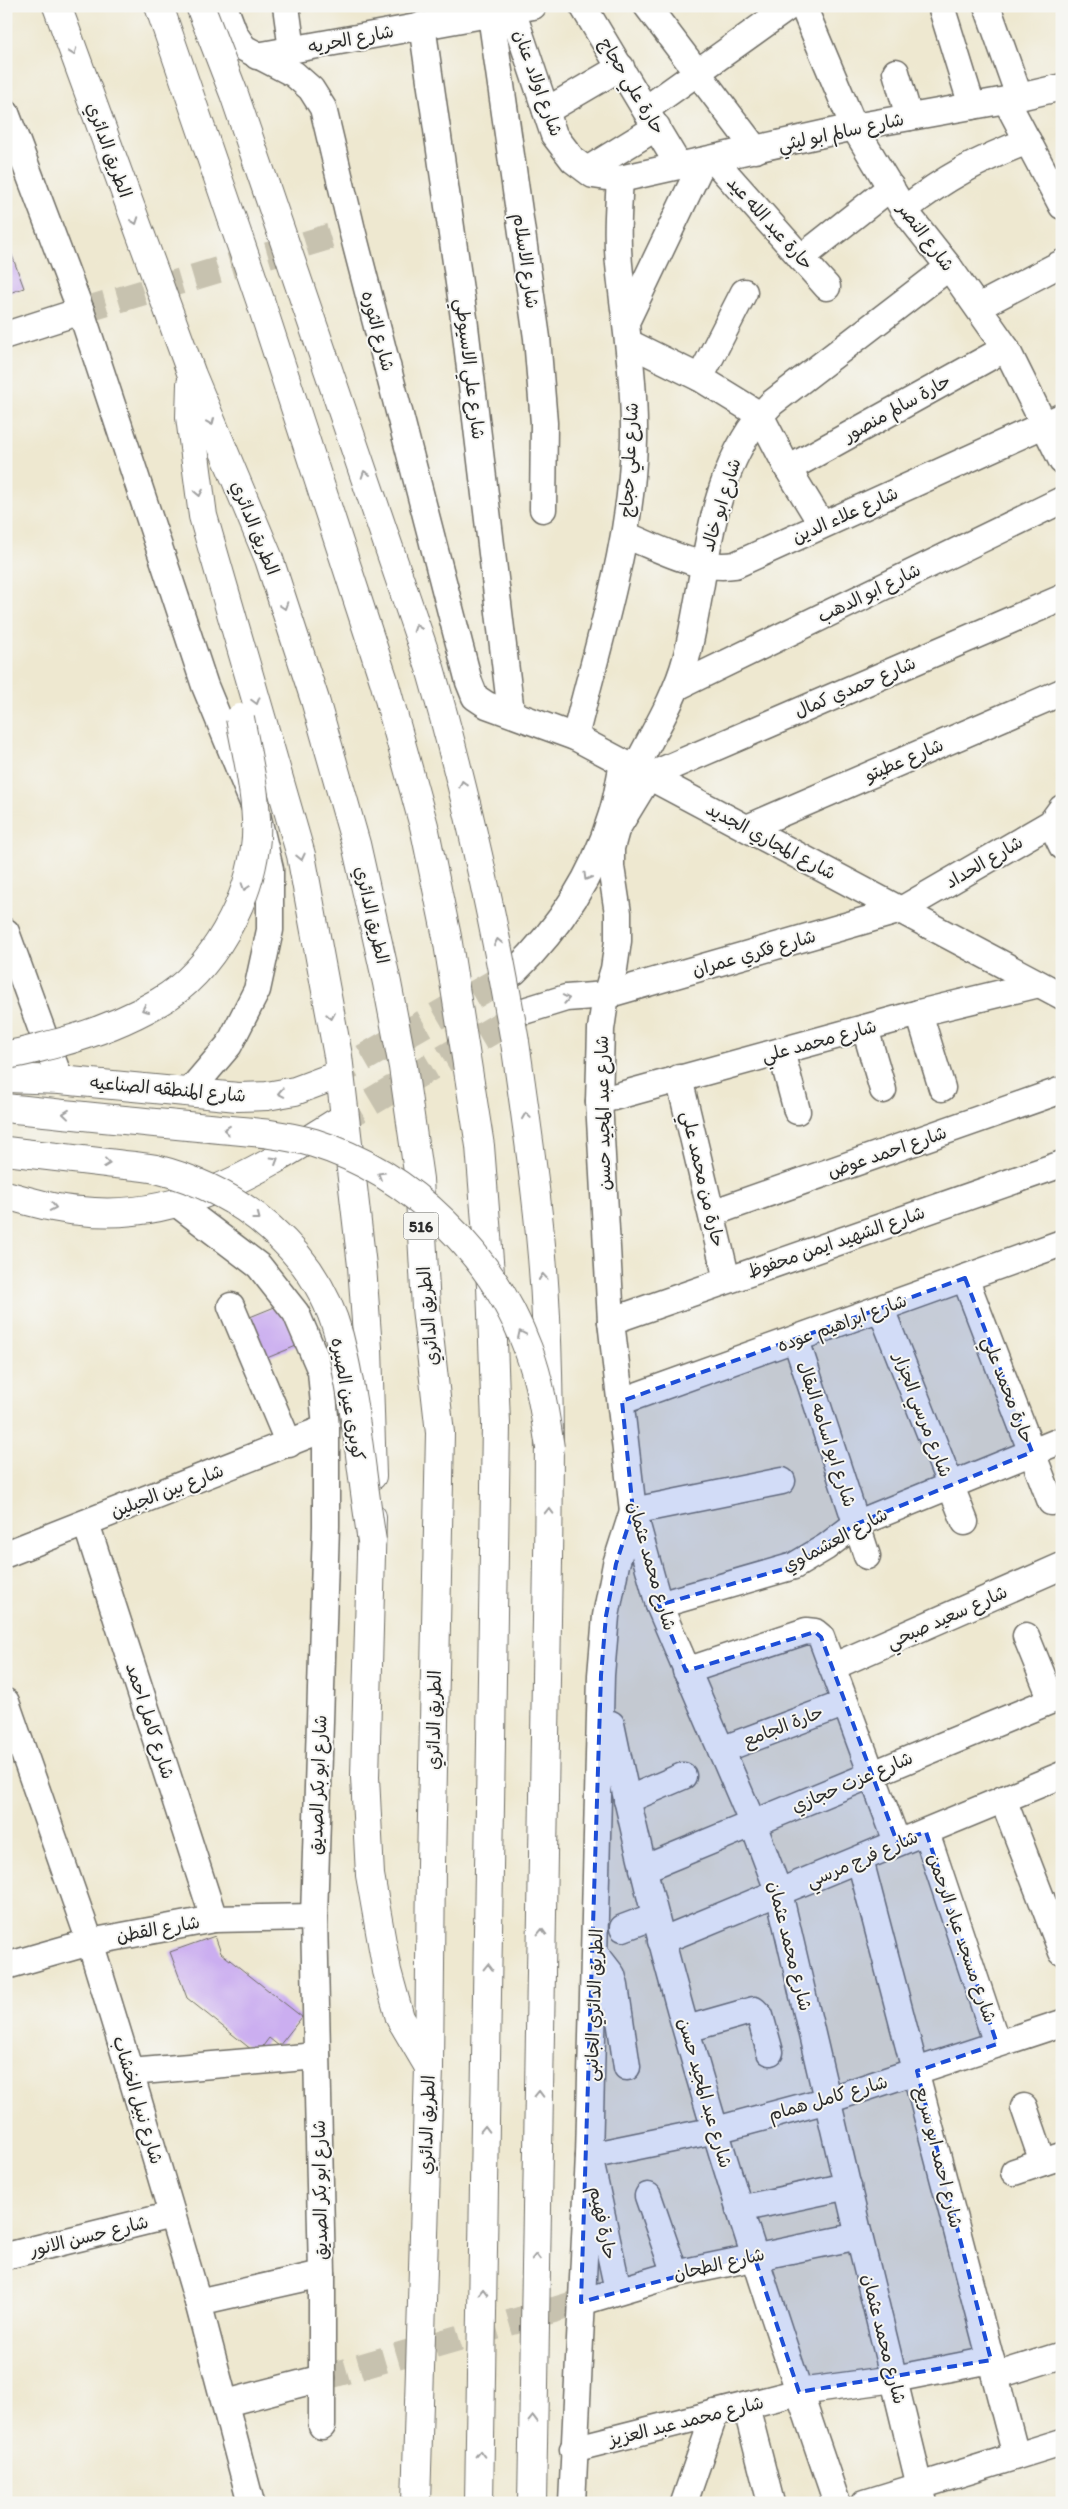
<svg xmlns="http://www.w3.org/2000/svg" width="1068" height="2509" viewBox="0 0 1068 2509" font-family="Itim,'Playpen Sans Arabic',sans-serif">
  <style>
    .building { fill: #cbaef0 }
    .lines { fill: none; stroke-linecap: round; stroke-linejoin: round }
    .minor-tunnel { stroke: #c7c2af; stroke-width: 26; stroke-dasharray: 26 13; stroke-linecap: butt }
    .tertiary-tunnel { stroke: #c7c2af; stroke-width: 28; stroke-dasharray: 28 14; stroke-linecap: butt }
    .minor-casing { stroke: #6f6d65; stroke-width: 29 }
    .tertiary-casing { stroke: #6f6d65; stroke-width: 30 }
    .motorway-casing { stroke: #6f6d65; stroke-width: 30 }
    .minor { stroke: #fff; stroke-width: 26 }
    .tertiary { stroke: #fff; stroke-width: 28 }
    .motorway { stroke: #fff; stroke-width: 28 }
    .motorway-bridge-casing { stroke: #6f6d65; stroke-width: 30; stroke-linecap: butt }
    .motorway-bridge { stroke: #fff; stroke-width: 28 }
    .oneway { stroke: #a0a0a0 }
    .marked { fill: #1d4ed8; fill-opacity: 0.2; stroke: #1d4ed8; stroke-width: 4; stroke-dasharray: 10 6; stroke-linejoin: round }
    .labels { text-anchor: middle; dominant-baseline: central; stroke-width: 4; stroke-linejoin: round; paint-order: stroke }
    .shield { fill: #f6f6f2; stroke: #686867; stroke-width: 1 }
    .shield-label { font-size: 16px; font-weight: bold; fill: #2b2b2b }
    .street-label { font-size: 18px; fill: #2b2b2b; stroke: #f6f6f2 }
  </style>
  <rect width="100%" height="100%" fill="#f6f6f2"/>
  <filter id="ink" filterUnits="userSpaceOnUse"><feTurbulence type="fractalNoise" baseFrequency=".02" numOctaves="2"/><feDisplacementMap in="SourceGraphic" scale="10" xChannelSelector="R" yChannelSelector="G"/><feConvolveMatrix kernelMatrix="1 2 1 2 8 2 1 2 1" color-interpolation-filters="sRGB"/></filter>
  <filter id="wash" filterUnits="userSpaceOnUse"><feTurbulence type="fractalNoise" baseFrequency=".0096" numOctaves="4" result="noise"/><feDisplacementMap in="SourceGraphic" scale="20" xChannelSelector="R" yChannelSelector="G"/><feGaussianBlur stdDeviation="1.12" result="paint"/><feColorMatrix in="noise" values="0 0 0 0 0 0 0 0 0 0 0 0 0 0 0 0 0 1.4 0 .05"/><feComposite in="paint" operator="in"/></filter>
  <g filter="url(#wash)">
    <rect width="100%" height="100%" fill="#eee8d0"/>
    <g id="blocks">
      <g class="building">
        <path d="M6,239L24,288L6,294Z"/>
        <path d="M277,1306L288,1313L301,1344L267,1358L250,1317Z"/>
        <path d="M215,1936L221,1953L302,2017L279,2046L269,2038L257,2054L187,1998L170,1952Z"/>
      </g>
    </g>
  </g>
  <g filter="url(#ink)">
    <use href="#blocks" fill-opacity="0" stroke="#6f6d65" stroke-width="1"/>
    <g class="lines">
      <g class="minor-tunnel">
        <path d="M81,311L352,230"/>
        <path d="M322,2378L581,2302"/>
      </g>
      <g class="tertiary-tunnel">
        <path d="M327,1079L514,972"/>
        <path d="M335,1123L527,1010"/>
      </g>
      <g class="minor-casing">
        <g id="minor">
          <path d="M224,6L235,35L244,48L294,74L311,89L323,108L352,230L469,682L475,697L487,705L575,737L1062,996"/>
          <path d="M286,6L292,50"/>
          <path d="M583,6L679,166"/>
          <path d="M647,6L756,150"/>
          <path d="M803,6L854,127L904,210L949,267L1006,348L1062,461"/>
          <path d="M941,6L972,106"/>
          <path d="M987,6L1019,96"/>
          <path d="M512,10L554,135L573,160L593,175L620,179L854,127L1006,100L1062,87"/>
          <path d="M491,15L537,338L544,423L543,509"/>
          <path d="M422,25L464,318L511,713"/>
          <path d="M257,56C349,40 441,22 533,6"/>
          <path d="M896,72L909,117"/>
          <path d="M1006,100L1062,206"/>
          <path d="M646,109L790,6"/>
          <path d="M546,111L621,67"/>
          <path d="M6,113L81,311L205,686L256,810L270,869V930L257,990L229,1045L189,1092"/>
          <path d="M713,159L827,287"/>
          <path d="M587,170L657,127"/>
          <path d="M904,210C944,178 980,159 1028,141"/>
          <path d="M801,258L891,187"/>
          <path d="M978,307L1062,263"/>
          <path d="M627,320L703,161"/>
          <path d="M6,335L81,311"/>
          <path d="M629,343L700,378L760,415L788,469L822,525"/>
          <path d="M700,378L744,292"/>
          <path d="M788,469L1006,348"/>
          <path d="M625,535C659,548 697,571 735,565L1061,417"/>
          <path d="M677,687L1062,500"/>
          <path d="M575,737C599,639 632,541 634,440C635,384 626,329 620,274C616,242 618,210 620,179"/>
          <path d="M635,769C653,733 676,697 686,659C708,574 706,469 772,403L949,267"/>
          <path d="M1051,823L1062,846"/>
          <path d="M747,828L1062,692"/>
          <path d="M6,932L60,1080"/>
          <path d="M514,972C558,929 593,877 611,817C617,800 619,781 623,764"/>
          <path d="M527,1010L566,998L606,995L901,910L1051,823L1062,808"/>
          <path d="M919,1013L942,1088"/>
          <path d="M865,1028L883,1090"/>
          <path d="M781,1051L797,1111"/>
          <path d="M679,1078L727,1280"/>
          <path d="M599,1101L919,1013L1039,984"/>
          <path d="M176,1203L259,1266L296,1313L321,1371L326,1428V1526L314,1917L322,2274V2426"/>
          <path d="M712,1213L1062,1090"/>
          <path d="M965,1278L1051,1502"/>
          <path d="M231,1306L289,1444"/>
          <path d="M881,1309L965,1522"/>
          <path d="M611,1321L1062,1164"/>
          <path d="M796,1340L867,1556"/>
          <path d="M622,1401L1062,1243"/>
          <path d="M86,1523L214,1919"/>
          <path d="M6,1554L326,1428"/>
          <path d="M659,1605L794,1566L826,1547L856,1524L1062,1440"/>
          <path d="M1026,1636L1052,1700"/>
          <path d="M832,1667L1062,1566"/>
          <path d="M686,1671L806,1631L815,1632L821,1637L897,1842"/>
          <path d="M6,1702L90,1942L130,2072L198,2302L251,2503"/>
          <path d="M611,1724C665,1989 749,2247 837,2503"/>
          <path d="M721,1750L846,1703"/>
          <path d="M1003,1799L1062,1952"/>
          <path d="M627,1800L683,1776"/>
          <path d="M926,1832L997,2044"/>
          <path d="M860,1860L1016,2456"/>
          <path d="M643,1869L1062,1696"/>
          <path d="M623,1928L655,1916"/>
          <path d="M661,1941L1062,1775"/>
          <path d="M595,1953L612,1975L615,1986L627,2067"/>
          <path d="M6,1966L90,1942L214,1919L314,1917"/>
          <path d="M687,2029L754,2010L760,2016L770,2052"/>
          <path d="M130,2072L317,2056"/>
          <path d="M1024,2107L1043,2162"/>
          <path d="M1014,2172L1062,2156"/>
          <path d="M648,2196L675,2274"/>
          <path d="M739,2209L848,2186"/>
          <path d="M6,2256L172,2215"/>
          <path d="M618,2290L589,2156L716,2130L828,2100L1062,2023"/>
          <path d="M198,2302L322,2274"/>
          <path d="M581,2302L675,2274L859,2236"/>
          <path d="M995,2376L1062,2355"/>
          <path d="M226,2403L322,2378"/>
          <path d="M746,2406L771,2503"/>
          <path d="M573,2449L799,2392L894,2379L991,2360"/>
          <path d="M572,2503L589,2156L601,1675L606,1616L616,1564L633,1511L782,1481"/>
          <path d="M684,2503L715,2413"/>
          <path d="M865,2503L1062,2442"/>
          <path d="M924,2503L859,2236L779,1893L753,1824L659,1605L633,1511L611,1321L599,1101L601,1029L606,995L614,969L618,941V913L611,867V848L616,830L649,776L1062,598"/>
        </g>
      </g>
      <g class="tertiary-casing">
        <g id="tertiary">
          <path d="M6,1078L60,1080L238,1097L267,1096L295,1091L327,1079"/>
          <path d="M6,1195C31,1202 55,1209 81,1211C178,1222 257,1172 335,1123"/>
        </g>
      </g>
      <g class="motorway-casing">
        <g id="motorway">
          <path d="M57,6L192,375L269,559L315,700L356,844L387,983L403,1067L419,1179L426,1308L440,1433L431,1864L429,2067L416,2503"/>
          <path d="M159,6L260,300L384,681L424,826L447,937L480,1146L491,1286L496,1424L479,2503"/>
          <path d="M191,384L190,417L203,516L301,855L338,1056L362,1266L368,1349L372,1476"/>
          <path d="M515,1042C528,1133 542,1225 546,1317C550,1398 549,1479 548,1560"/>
          <path d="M372,1517L365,1777L370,1875L387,1971L400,2018L429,2067"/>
        </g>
      </g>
      <use href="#minor" class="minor"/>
      <use href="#tertiary" class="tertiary"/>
      <use href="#motorway" class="motorway"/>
      <g class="motorway-bridge-casing">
        <g id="motorway-bridge">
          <path d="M200,6L234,94L430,668C466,791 493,915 515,1042"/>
          <path d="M6,1055C24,1053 41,1047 58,1043C92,1034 128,1020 159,1002C213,971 251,899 256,838C258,800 247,756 240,718"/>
          <path d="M6,1108C70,1115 134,1121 198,1127C236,1131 277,1132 314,1143C411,1173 493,1255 528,1349C540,1381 545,1414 550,1448"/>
          <path d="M6,1151C40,1155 74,1159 107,1163C123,1165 140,1166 156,1169C240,1190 316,1250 339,1336C356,1403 361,1473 372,1541"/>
          <path d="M532,2503L548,1560"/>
        </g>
      </g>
      <use href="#motorway-bridge" class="motorway-bridge"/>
    </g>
    <defs><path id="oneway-chevron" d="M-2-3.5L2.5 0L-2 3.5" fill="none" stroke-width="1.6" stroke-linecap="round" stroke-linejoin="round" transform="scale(1.25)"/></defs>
    <g class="oneway">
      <use href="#oneway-chevron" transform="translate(73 52) rotate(70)"/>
      <use href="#oneway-chevron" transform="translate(135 221) rotate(70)"/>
      <use href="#oneway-chevron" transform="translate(211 422) rotate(67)"/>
      <use href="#oneway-chevron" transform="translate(365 474) rotate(-109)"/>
      <use href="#oneway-chevron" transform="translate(199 493) rotate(79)"/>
      <use href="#oneway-chevron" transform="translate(284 606) rotate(72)"/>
      <use href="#oneway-chevron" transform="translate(417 628) rotate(-109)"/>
      <use href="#oneway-chevron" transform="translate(256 701) rotate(74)"/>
      <use href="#oneway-chevron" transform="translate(463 784) rotate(-104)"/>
      <use href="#oneway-chevron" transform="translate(301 857) rotate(77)"/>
      <use href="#oneway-chevron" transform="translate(587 877) rotate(120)"/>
      <use href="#oneway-chevron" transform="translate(245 887) rotate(108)"/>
      <use href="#oneway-chevron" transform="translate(498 942) rotate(-101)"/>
      <use href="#oneway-chevron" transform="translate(566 999) rotate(-11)"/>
      <use href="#oneway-chevron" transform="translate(145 1009) rotate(155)"/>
      <use href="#oneway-chevron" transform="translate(331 1016) rotate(80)"/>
      <use href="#oneway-chevron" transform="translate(281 1093) rotate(169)"/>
      <use href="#oneway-chevron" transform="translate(66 1114) rotate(-174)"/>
      <use href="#oneway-chevron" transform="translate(526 1116) rotate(-98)"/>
      <use href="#oneway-chevron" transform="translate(227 1130) rotate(-174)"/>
      <use href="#oneway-chevron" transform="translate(275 1160) rotate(-31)"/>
      <use href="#oneway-chevron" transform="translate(107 1163) rotate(7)"/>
      <use href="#oneway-chevron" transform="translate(381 1175) rotate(-149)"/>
      <use href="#oneway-chevron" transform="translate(53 1207) rotate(11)"/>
      <use href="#oneway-chevron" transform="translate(257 1217) rotate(37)"/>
      <use href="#oneway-chevron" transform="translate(543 1277) rotate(-95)"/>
      <use href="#oneway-chevron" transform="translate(521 1334) rotate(-115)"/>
      <use href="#oneway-chevron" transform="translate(549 1511) rotate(-89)"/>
      <use href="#oneway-chevron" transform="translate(542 1932) rotate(-89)"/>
      <use href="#oneway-chevron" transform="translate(488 1967) rotate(-89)"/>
      <use href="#oneway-chevron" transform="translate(539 2094) rotate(-89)"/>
      <use href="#oneway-chevron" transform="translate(485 2129) rotate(-89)"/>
      <use href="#oneway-chevron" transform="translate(536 2257) rotate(-89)"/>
      <use href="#oneway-chevron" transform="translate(483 2292) rotate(-89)"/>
      <use href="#oneway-chevron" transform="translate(533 2419) rotate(-89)"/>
      <use href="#oneway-chevron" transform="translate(480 2454) rotate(-89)"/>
    </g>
  </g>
  <path class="marked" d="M965,1278L1032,1452L856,1524L794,1566L659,1605L686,1671L815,1632L821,1637L897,1842L926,1832L997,2044L917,2071L991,2360L799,2392L754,2256L581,2302L601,1675L606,1616L616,1564L633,1511L622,1401Z"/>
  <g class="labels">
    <rect class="shield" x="403.5" y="1212.5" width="35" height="27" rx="4"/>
    <g class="shield-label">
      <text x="421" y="1226">516</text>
    </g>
    <g class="street-label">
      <text transform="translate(351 39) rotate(-11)">شارع الحريه</text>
      <text transform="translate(538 83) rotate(70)">شارع اولاد عنان</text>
      <text transform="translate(632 86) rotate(59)">حارة علي حجاج</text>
      <text transform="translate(841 132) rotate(-12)">شارع سالم ابو ليثي</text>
      <text transform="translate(109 150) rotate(70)">الطريق الدائري</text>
      <text transform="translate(770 223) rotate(48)">حارة عبد الله عيد</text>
      <text transform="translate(926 237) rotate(53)">شارع النصر</text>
      <text transform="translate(526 261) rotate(82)">شارع الاسلام</text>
      <text transform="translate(378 331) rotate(75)">شارع الثوره</text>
      <text transform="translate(470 369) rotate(83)">شارع علي الاسيوطي</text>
      <text transform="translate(897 408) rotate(-29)">حارة سالم منصور</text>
      <text transform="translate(629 460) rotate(-87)">شارع علي حجاج</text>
      <text transform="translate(721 505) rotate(-73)">شارع ابو خالد</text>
      <text transform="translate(845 515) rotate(-24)">شارع علاء الدين</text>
      <text transform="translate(255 528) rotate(68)">الطريق الدائري</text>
      <text transform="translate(869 593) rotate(-26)">شارع ابو الدهب</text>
      <text transform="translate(855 687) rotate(-23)">شارع حمدي كمال</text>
      <text transform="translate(904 760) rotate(-23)">شارع عطيتو</text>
      <text transform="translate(771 841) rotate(28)">شارع المجاري الجديد</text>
      <text transform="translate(984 862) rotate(-30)">شارع الحداد</text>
      <text transform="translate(372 915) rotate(77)">الطريق الدائري</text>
      <text transform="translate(754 953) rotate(-16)">شارع فكري عمران</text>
      <text transform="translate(819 1041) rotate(-15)">شارع محمد علي</text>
      <text transform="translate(168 1089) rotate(5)">شارع المنطقه الصناعيه</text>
      <text transform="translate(603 1113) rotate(-91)">شارع عبد المجيد حسن</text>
      <text transform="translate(887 1152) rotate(-19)">شارع احمد عوض</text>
      <text transform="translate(703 1179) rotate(77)">حارة من محمد علي</text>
      <text transform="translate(836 1242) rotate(-19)">شارع الشهيد ايمن محفوظ</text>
      <text transform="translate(428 1316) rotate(-95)">الطريق الدائري</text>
      <text transform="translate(842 1323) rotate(-20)">شارع ابراهيم عوده</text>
      <text transform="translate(1008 1390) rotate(69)">حارة محمد علي</text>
      <text transform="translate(348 1399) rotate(80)">كوبرى عين الصيره</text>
      <text transform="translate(923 1415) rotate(69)">شارع مرسي الجزار</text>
      <text transform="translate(827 1434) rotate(72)">شارع ابو اسامه البقال</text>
      <text transform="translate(167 1491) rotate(-21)">شارع بين الجبلين</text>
      <text transform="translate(835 1540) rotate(-28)">شارع العشماوي</text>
      <text transform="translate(652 1566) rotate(74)">شارع محمد عثمان</text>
      <text transform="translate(947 1617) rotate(-24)">شارع سعيد صبحي</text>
      <text transform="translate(434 1720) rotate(-89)">الطريق الدائري</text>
      <text transform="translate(150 1721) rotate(72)">شارع كامل احمد</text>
      <text transform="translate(783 1726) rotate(-21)">حارة الجامع</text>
      <text transform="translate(852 1782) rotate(-23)">شارع عزت حجازي</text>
      <text transform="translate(318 1785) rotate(-88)">شارع ابو بكر الصديق</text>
      <text transform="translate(862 1859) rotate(-23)">شارع فرج مرسي</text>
      <text transform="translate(158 1929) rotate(-10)">شارع القطن</text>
      <text transform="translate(962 1938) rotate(71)">شارع مسجد عباد الرحمن</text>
      <text transform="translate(790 1946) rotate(76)">شارع محمد عثمان</text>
      <text transform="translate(594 2005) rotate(-88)">الطريق الدائري الجانبى</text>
      <text transform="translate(705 2093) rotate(74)">شارع عبد المجيد حسن</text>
      <text transform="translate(828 2098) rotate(-16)">شارع كامل همام</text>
      <text transform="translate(138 2100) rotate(73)">شارع نبيل الخشاب</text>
      <text transform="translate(427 2125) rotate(-88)">الطريق الدائري</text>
      <text transform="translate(939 2157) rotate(76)">شارع احمد ابو سريع</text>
      <text transform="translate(320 2190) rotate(-91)">شارع ابو بكر الصديق</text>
      <text transform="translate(603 2223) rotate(78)">حارة فهيم</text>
      <text transform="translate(89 2236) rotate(-14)">شارع حسن الانور</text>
      <text transform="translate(719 2264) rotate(-13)">شارع الطحان</text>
      <text transform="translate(884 2339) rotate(76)">شارع محمد عثمان</text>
      <text transform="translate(686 2421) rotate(-14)">شارع محمد عبد العزيز</text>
    </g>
  </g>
  <rect width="1068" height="2509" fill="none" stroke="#f6f6f2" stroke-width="25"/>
</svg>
